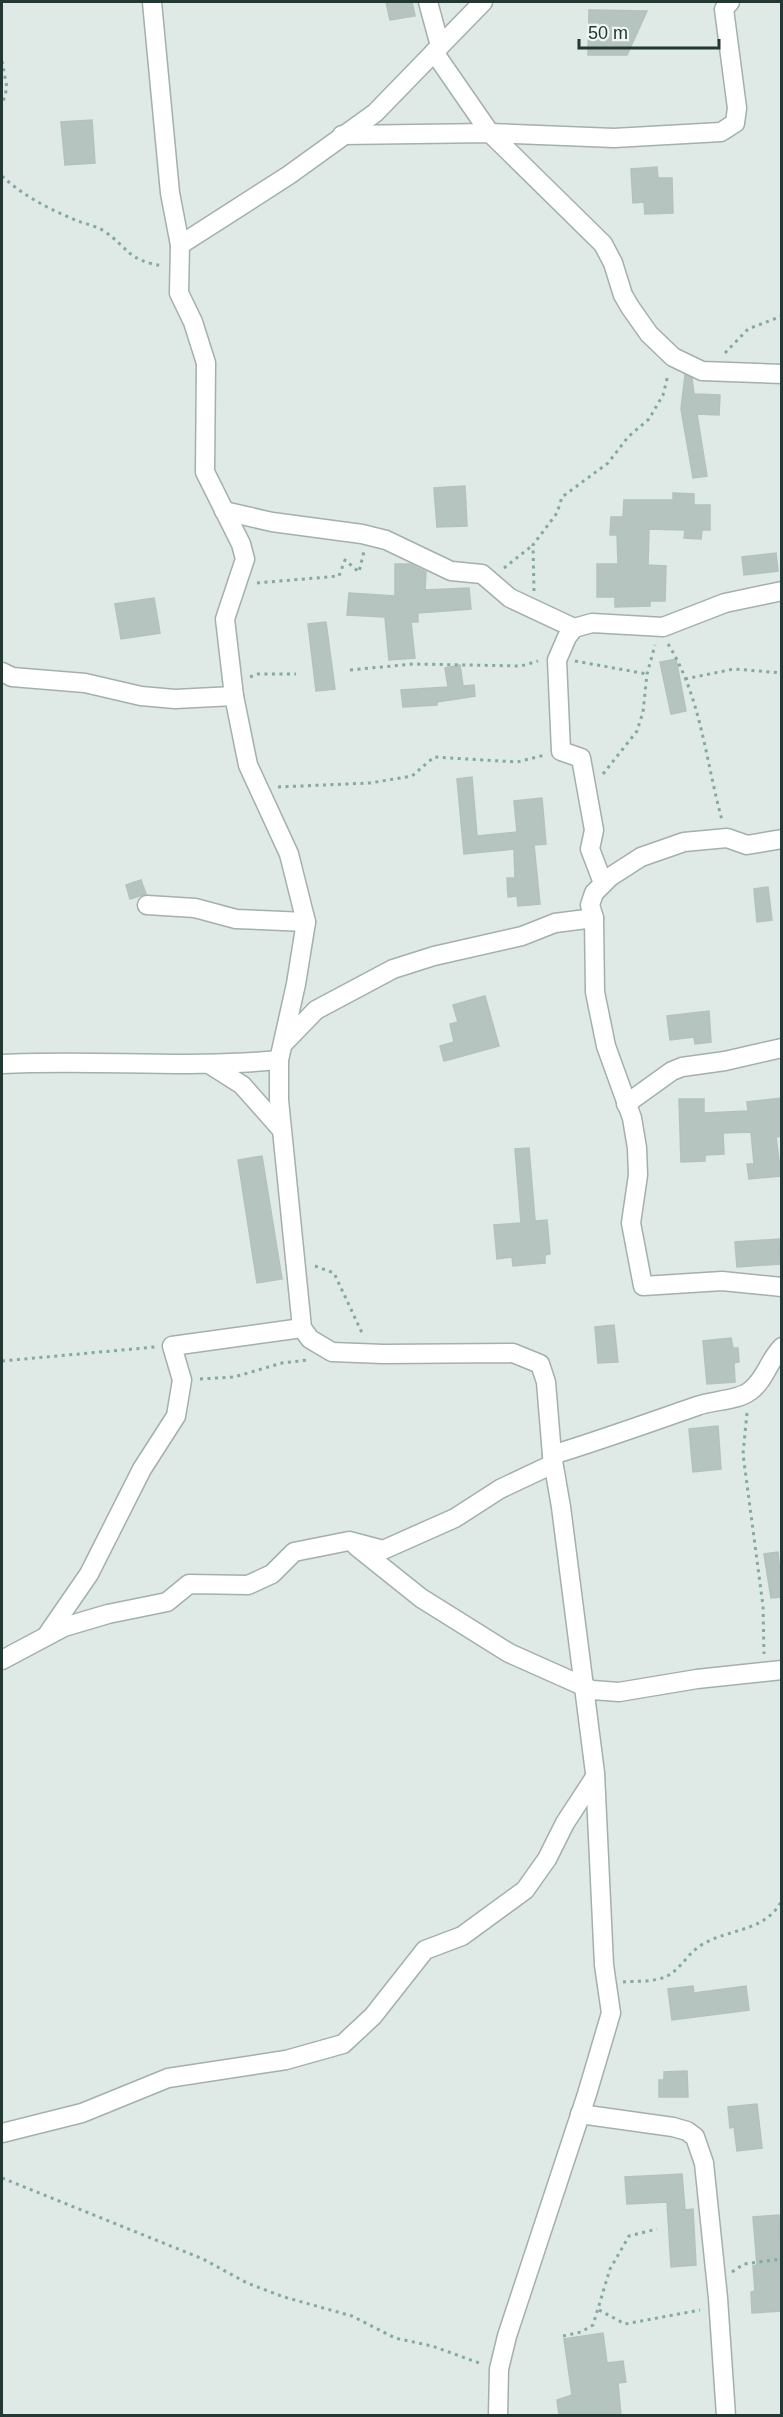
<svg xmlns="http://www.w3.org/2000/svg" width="783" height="2417" viewBox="0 0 783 2417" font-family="Arial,sans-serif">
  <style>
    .building { fill: #b5c4bf; stroke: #b2c2be; stroke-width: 1.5 }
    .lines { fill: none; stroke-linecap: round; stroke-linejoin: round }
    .street-casing { stroke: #a3b0ad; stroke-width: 21 }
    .path { stroke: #82aaa3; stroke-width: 3; stroke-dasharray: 3 4.5; stroke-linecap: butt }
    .street { stroke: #fff; stroke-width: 18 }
  </style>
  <rect width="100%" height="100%" fill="#dfe9e6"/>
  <g class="building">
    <path d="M386,2H412L415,16L390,20Z"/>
    <path d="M589,10L647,11L627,55H588Z"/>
    <path d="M92,120L95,163L65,165L61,122Z"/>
    <path d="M657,167L658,178H672L673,213L645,214L644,202L633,203L631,169Z"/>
    <path d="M685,375L692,378L694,394L720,395L719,415L697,414L707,476L693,478L681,409Z"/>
    <path d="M465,486L467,526L437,527L434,488Z"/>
    <path d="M673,493L694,494V505H710V530H702L701,539L684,538L685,530L649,529L648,565L666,566L665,601H650V606L615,607V597H597V564H618L617,535H610L611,517H623L624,500H673Z"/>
    <path d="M776,553L778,571L744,575L742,557Z"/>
    <path d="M395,564H410L426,572L425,590L469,588L471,609L418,613V622H411L415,658L389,660L385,617L347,615L349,593L395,596Z"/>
    <path d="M154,598L160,633L121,639L115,604Z"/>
    <path d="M326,622L335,689L316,691L308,624Z"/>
    <path d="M676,659L686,711L671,714L660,662Z"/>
    <path d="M460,665L463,686L474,685L475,696L437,702V705L403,707L401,690L448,687L445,668Z"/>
    <path d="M472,777L477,836L517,832L514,801L542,798L546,844L534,845L540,904L518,906L517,896L508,897L507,878H515L514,849L464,854L457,779Z"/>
    <path d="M141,880L146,894L130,899L126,885Z"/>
    <path d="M768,887L772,920L757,922L754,889Z"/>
    <path d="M485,996L499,1046L444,1061L440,1046L454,1042L450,1024L458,1022L453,1005Z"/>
    <path d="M709,1011L711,1042L695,1044L694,1037L670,1040L667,1016Z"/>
    <path d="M782,1098V1136L776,1137L781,1176L749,1179L747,1164H754L751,1132L723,1133L724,1154L705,1155V1161L681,1162L679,1099H704V1113L748,1111L747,1102Z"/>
    <path d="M529,1148L535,1221L547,1220L550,1254L545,1255V1263L513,1266L512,1257L497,1259L494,1225L521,1223L515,1149Z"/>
    <path d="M262,1156L282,1279L257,1283L238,1160Z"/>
    <path d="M779,1239L780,1264L737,1267L735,1242Z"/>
    <path d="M614,1325L618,1362L598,1363L595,1327Z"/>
    <path d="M731,1338L733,1348H738L739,1362L734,1363L735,1382L707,1384L703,1341Z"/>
    <path d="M718,1426L721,1469L693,1472L689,1429Z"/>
    <path d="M778,1552L782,1597L771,1598L764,1554Z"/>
    <path d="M693,1986L694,1993L746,1986L749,2010L672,2020L668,1989Z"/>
    <path d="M687,2071L688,2097H659V2080H664V2072Z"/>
    <path d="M757,2104L762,2148L737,2151L734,2127L730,2128L728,2107Z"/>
    <path d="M682,2174L685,2210L693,2209L696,2265L671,2267L667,2202L627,2204L625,2177Z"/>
    <path d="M779,2215L782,2311L752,2313L751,2292L755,2291L753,2266L757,2265L753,2217Z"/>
    <path d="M603,2333L607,2363L623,2361L626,2382L618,2383L621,2415H559L557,2400L572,2395L564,2339Z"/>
  </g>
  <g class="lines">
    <g class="street-casing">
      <g id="street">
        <path d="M152,2L170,193L180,245L179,293L193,322L206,363L205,472L241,544L245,559L225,619L234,696L248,765L289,854L306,922L296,984L279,1060V1100L302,1328L310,1339L332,1352L383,1354L513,1353L540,1364L546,1382L552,1455L561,1507L595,1773L604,1965L611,2013L587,2094L507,2336L499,2369L498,2416"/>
        <path d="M428,2L440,46"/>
        <path d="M434,52L490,133L603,244L613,263L623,295L630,307L649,334L673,357L702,371L782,374"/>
        <path d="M342,135L490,133L614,138L721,132L735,123L737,108L724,9L730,2"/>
        <path d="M180,245L289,175L375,113L483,2"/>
        <path d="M224,511L272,522L362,534L386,540L451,571L482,574L510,598L574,628"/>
        <path d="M2,672L12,677L85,683L141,696L175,699L234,696"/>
        <path d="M782,839L747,845L727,838L684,842L641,857L610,877L594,893L590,905L594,918L595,992L606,1046L632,1118L637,1148L638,1175L631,1223L643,1286L722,1281L782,1287"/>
        <path d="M603,883L590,849L594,830L581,758L561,751L557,660L567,637L574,628L592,623L663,627L725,603L782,591"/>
        <path d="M147,905L195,908L236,919L306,922"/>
        <path d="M285,1042L316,1010L393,969L434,956L522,936L555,923L594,918"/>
        <path d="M2,1064C94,1059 187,1069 279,1060"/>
        <path d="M212,1066L242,1085L281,1129"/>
        <path d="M626,1104L672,1071L682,1067L725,1061L782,1048"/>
        <path d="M552,1455C601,1440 648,1423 697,1406C712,1400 737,1401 750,1391C766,1379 768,1361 782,1347"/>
        <path d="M356,1546L421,1598L509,1653L592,1690L619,1692L697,1679L782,1670"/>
        <path d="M47,1635L89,1574L142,1469L176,1416L182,1380L172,1346L302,1328"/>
        <path d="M2,1660L64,1627L108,1614L167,1602L189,1584L248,1585L272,1574L294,1552L349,1541L383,1550L455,1518L500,1489L553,1464"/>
        <path d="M580,2114L673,2127L687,2131L695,2137L704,2163L718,2298L726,2416"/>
        <path d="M2,2133L82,2113L168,2078L286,2060L343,2044L373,2016L425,1950L462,1936L525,1890L547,1859L565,1823L595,1777"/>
      </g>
    </g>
    <g class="path">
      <path d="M2,61L7,88L2,105"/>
      <path d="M2,176C23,196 51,210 78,221C86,224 96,226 104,231C129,248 126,260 163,266"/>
      <path d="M725,353L748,329L782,316"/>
      <path d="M504,568L533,545"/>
      <path d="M257,583L339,576L345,560L359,572L364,551"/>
      <path d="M534,591L533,545L557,513L562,497L608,463L628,437L649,419L663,395L668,375"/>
      <path d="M668,644C701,696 706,763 722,820"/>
      <path d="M575,661L647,674"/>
      <path d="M350,670L413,664L521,666L538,661"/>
      <path d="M250,677L258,674H296"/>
      <path d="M685,679L734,669L782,673"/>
      <path d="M603,774L637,731L643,712L647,674L655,645"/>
      <path d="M278,787L370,783L412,776L434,757L517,762L545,755"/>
      <path d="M315,1266L334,1273L363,1335"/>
      <path d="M2,1361L155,1347"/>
      <path d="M200,1379L234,1377L282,1363L308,1360"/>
      <path d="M747,1413L743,1454L763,1606L764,1654"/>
      <path d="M623,1982C636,1981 653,1982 665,1977C680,1971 687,1953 703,1944C730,1928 766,1932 782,1900"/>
      <path d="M2,2178L203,2259L247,2283L284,2297L352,2316L395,2338L432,2346L482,2364"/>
      <path d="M732,2272L744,2264L782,2259"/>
      <path d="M599,2310L625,2324L700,2310"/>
      <path d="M563,2336L581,2332L593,2325L610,2269L629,2236L657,2229"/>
    </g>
    <use href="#street" class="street"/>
  </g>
  <rect width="783" height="2417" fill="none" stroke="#223835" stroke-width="6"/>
  <path d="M579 39v9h140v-9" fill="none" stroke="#223835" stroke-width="3"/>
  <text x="588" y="39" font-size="18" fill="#223835" stroke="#eff6f4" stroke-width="4.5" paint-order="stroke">50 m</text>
</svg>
